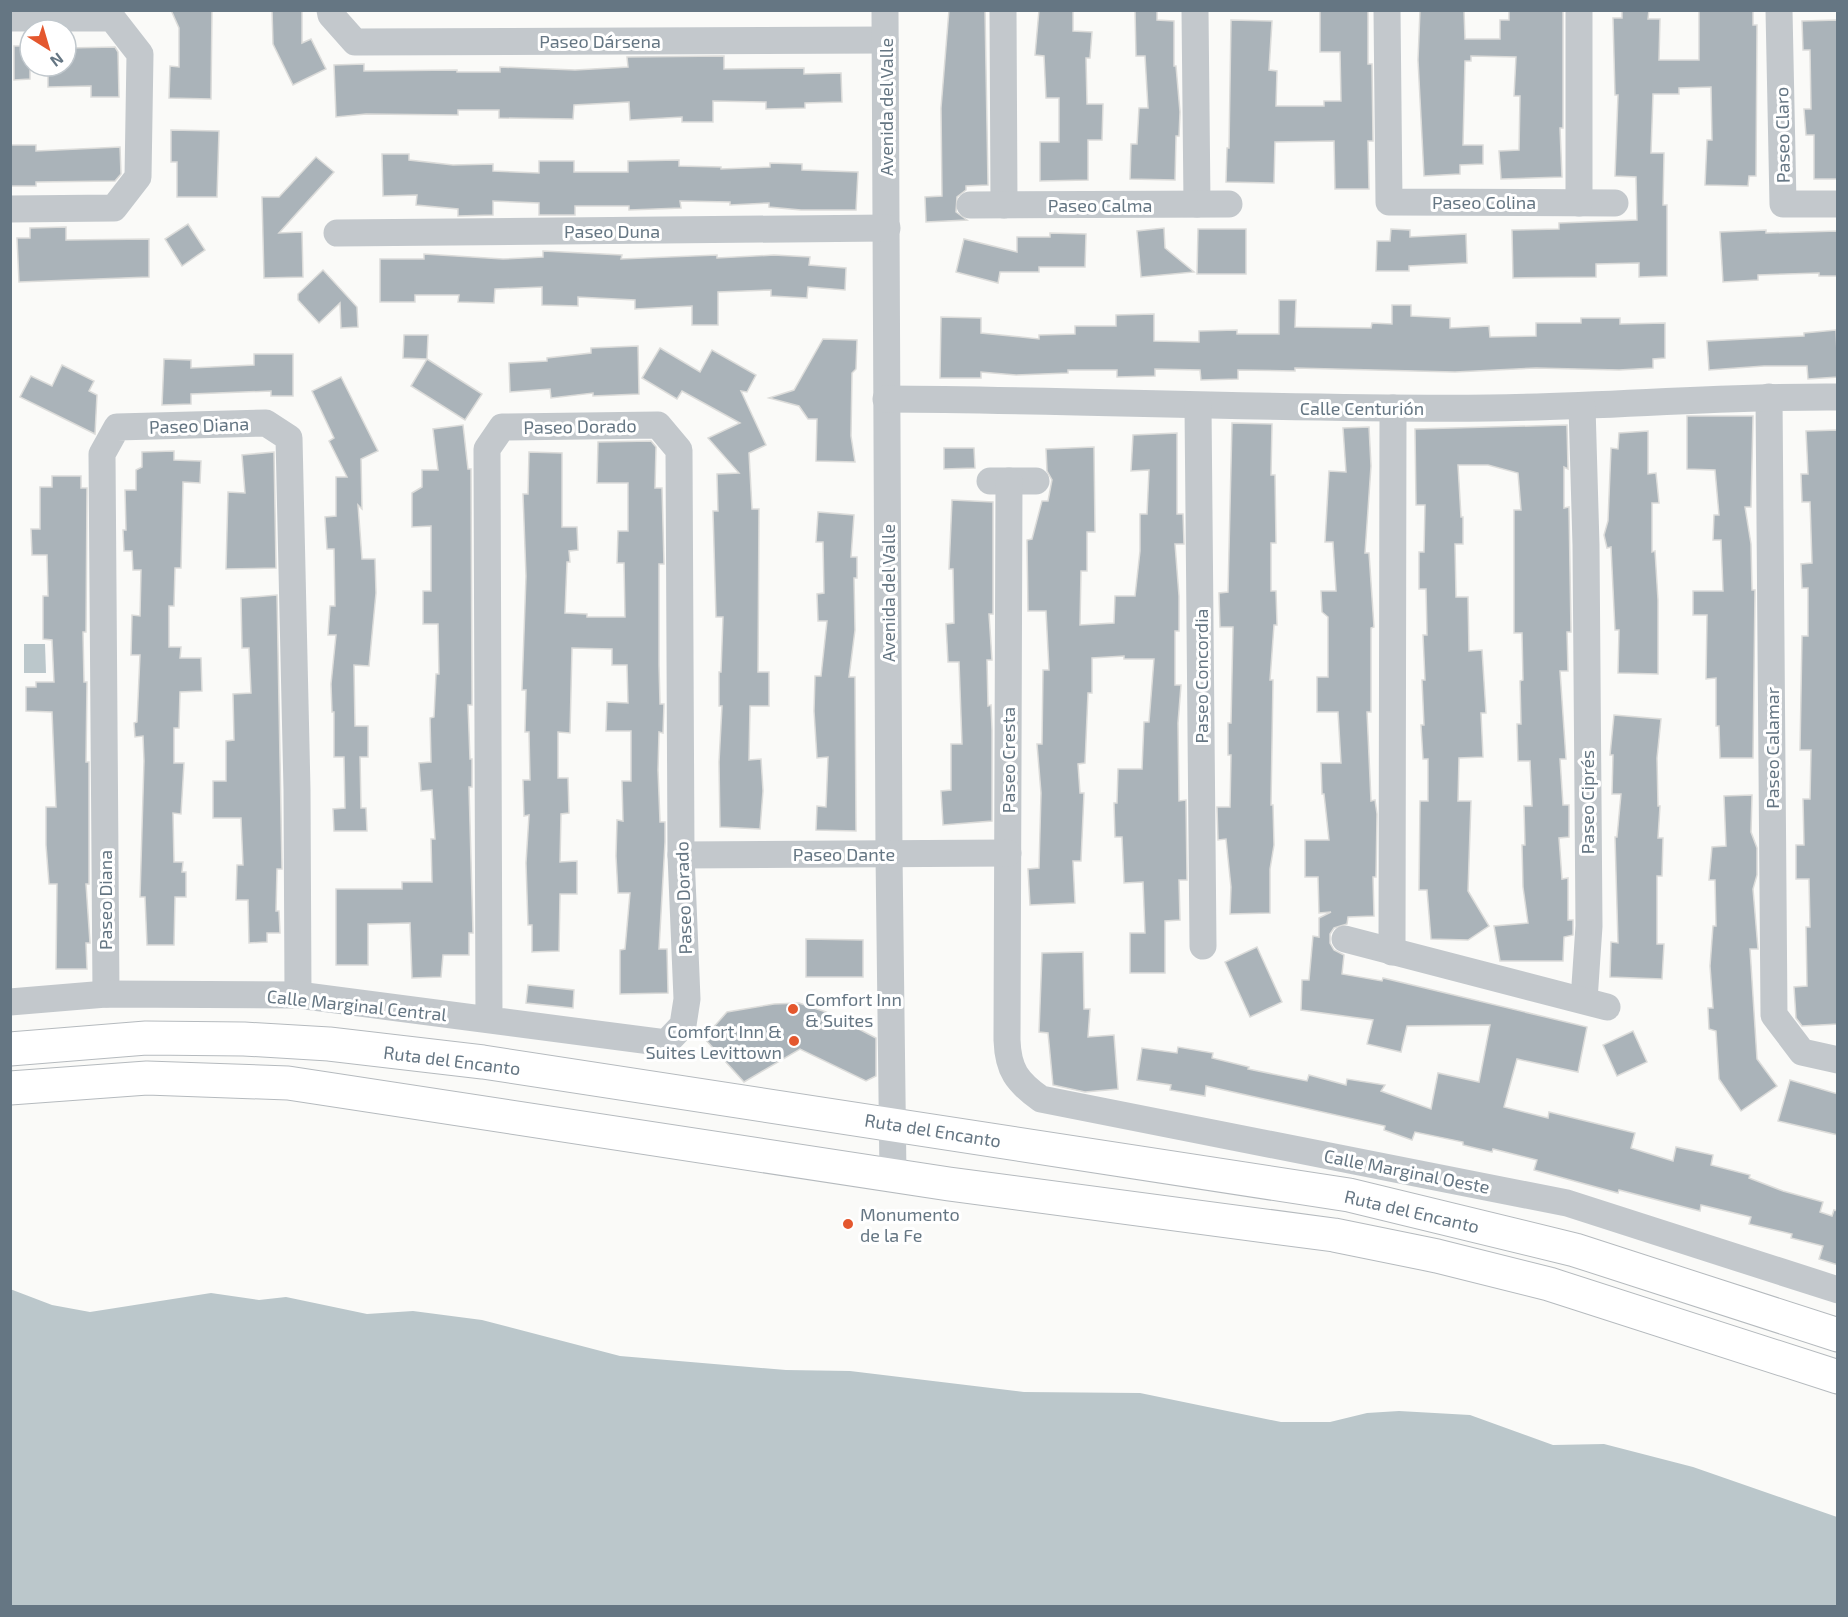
<svg xmlns="http://www.w3.org/2000/svg" width="1848" height="1617" viewBox="0 0 1848 1617" font-family="'Exo 2',sans-serif">
  <style>
    .water { fill: #bbc7cb }
    .building { fill: #aab3b9; stroke: #dcdcda; stroke-width: 1.5 }
    .lines { fill: none; stroke-linecap: round; stroke-linejoin: round }
    .major-casing { stroke: #b5babe; stroke-width: 35 }
    .minor { stroke: #c3c8cc; stroke-width: 27 }
    .major { stroke: #fff; stroke-width: 33 }
    .poi-dot { fill: #e4572e; stroke: #fff; stroke-width: 2 }
    .labels { text-anchor: middle; dominant-baseline: central; stroke-width: 6; stroke-linejoin: round; paint-order: stroke }
    .street-label { font-size: 18px; fill: #657683; stroke: #fff }
    .poi-label { font-size: 18px; fill: #657683; stroke: #fff; text-anchor: start }
  </style>
  <rect width="100%" height="100%" fill="#fafaf8"/>
  <g class="water">
    <path d="M24,644H45L46,673H24Z"/>
    <path d="M10,1289L52,1305L90,1312L211,1293L259,1300L286,1297L367,1314L413,1311L482,1320L620,1356L786,1370L850,1371L1024,1392L1140,1393L1281,1422H1330L1367,1413L1399,1411L1470,1415L1553,1445L1604,1444L1693,1467L1837,1517V1606H11Z"/>
  </g>
  <g class="building">
    <path d="M171,10H212L211,99L169,98L170,66L179,67V28Z"/>
    <path d="M272,10H302V43L311,39L326,69L293,85L273,44Z"/>
    <path d="M949,10H985L988,185L966,186V190L957,197L956,212L967,220L926,222L925,197L942,196L941,108Z"/>
    <path d="M1039,10H1073V31L1092,32L1090,58H1086L1087,104H1103L1102,140H1088V180L1040,181V142H1059V98H1046L1044,56L1035,55Z"/>
    <path d="M1135,10H1157V20L1174,21V66H1176L1180,112L1179,136H1176L1175,180L1130,179L1131,144H1137L1139,108H1148L1145,56H1136Z"/>
    <path d="M1320,10H1368V64H1372L1373,141H1368L1369,189H1335L1334,141L1275,142L1274,183L1226,182L1227,148H1229L1231,20L1272,21L1269,70L1277,71L1276,106H1324V101H1341L1340,52H1320Z"/>
    <path d="M1420,10H1464L1465,39H1500V20H1509V10H1563V128H1560L1562,177L1501,179L1499,151L1519,150L1520,96H1514L1516,57L1471,56V61H1465L1463,145H1483V164L1460,165V174L1424,176L1418,60Z"/>
    <path d="M1622,10H1649L1648,19H1660L1659,60H1699V10H1753V25H1757L1756,176H1749L1748,186L1705,185L1707,140H1712L1711,87L1679,88V94H1653L1651,153H1664L1663,205H1667V276L1639,277V263L1596,264V277L1513,278L1512,230L1559,229V223L1637,220L1636,177L1615,176L1618,95H1615L1613,18H1622Z"/>
    <path d="M1838,20V179H1814V135H1806L1804,109H1811L1810,50H1803L1802,21Z"/>
    <path d="M14,46H30V79L14,80Z"/>
    <path d="M115,47L118,52L119,97H91V86L48,87V66H66V48Z"/>
    <path d="M724,56V69L804,68V74L841,73L842,102L805,103V108L766,109V102L713,101V122H682V117L630,120L629,102L574,105L573,119L499,118V110H458V115L366,114L336,117L334,65L364,64V71L457,70V72H500V67L575,70L628,67L627,57Z"/>
    <path d="M171,130L219,131L217,197H177V162H171Z"/>
    <path d="M10,145H36V151L120,147L121,174L115,181L36,182V186H10Z"/>
    <path d="M382,154H409V160L453,165L493,164V171L539,173V161H574V172H628V161L679,160V166L721,167V169L770,167V163L802,164V170L858,172L856,210H801L769,207V203L730,205V202L680,201L681,208L629,210V206H575V215H539V203L493,201V215L458,216V209L416,205L417,195L383,196Z"/>
    <path d="M316,157L334,172L279,233L302,232L303,277L264,278L262,197H279Z"/>
    <path d="M188,224L205,250L182,266L165,239Z"/>
    <path d="M66,227V240L149,239V277L19,282L17,238H30V228Z"/>
    <path d="M1164,228L1165,248L1194,272L1141,277L1137,231Z"/>
    <path d="M1198,229H1246V274H1197Z"/>
    <path d="M1391,229L1410,230V237L1466,234L1467,263L1409,266V271H1376L1377,241H1390Z"/>
    <path d="M1766,230V233L1838,231V276H1819V273L1758,275V280L1723,282L1720,232Z"/>
    <path d="M1050,233L1086,234L1085,267H1039V272H1000L998,283L956,272L964,239L1017,252V237H1050Z"/>
    <path d="M543,251L622,255L621,259L717,255V258L774,255L810,257L809,265L846,268L845,290L808,287L807,298L771,296V290L718,292V325H692V306L635,309V300L578,297V306L542,305V287L495,289L494,303L458,302L459,295H415V302H380V259H424V254L503,259L543,257Z"/>
    <path d="M323,270L357,307L358,327L341,328L340,303L319,323L298,300V294Z"/>
    <path d="M1279,300H1296L1295,327L1371,328L1372,323L1392,324V305H1411V316L1450,318V328L1489,326L1490,337L1536,336V323H1581V318H1620V324L1665,323V358L1653,359V368L1619,370L1536,368L1455,372L1295,368V371L1238,370V379L1201,380L1200,370L1155,369V376L1117,377V370H1068V373L1016,375L981,372V378H940L941,317L981,318V333L1039,339V335L1075,334V326H1116V315L1154,314V341L1199,342V331L1237,330V334H1279Z"/>
    <path d="M1836,330L1838,377L1808,379L1807,366H1764L1709,370L1707,341L1804,336V333Z"/>
    <path d="M404,335H428L427,359L403,358Z"/>
    <path d="M823,339L857,340L856,369L852,373L851,436L855,462L816,461L817,419H808L799,406L769,398L794,390Z"/>
    <path d="M638,346L639,394L593,396V393L551,398L550,389L510,392L509,363L547,361V358L591,353V348Z"/>
    <path d="M660,348L700,372L712,350L756,375L747,392L741,391L766,445L749,453L752,509H759L758,672H769V706H750L749,760L761,759L763,791L760,829L720,827L719,762L722,706H719V672H721L723,617H716L713,511H718L717,474L739,473L708,438L740,423L682,391L677,399L642,378Z"/>
    <path d="M254,354H293V396H271V391L191,394V404L162,405L164,359L191,360V368L254,365Z"/>
    <path d="M427,359L482,394L465,420L411,386Z"/>
    <path d="M62,365L94,381L89,391L97,395L95,434L20,397L31,376L52,386Z"/>
    <path d="M341,377L378,451L361,459L362,509L358,505L362,559H375L376,593L369,666L354,665L355,726H368V757H360L361,808H366L367,831H334L333,809L345,808L344,757H334V712H332L331,684L336,635H328L330,606H335L334,549H327L325,517L336,516V477H347L329,441L334,438L312,391Z"/>
    <path d="M1687,416H1753L1751,507H1745L1751,544L1752,590H1755L1753,758H1720L1719,726H1716V678L1706,679L1707,615H1693V591H1723L1721,540H1713L1714,515H1719L1715,470L1687,469Z"/>
    <path d="M1232,423L1272,424L1271,475H1275L1276,543H1271V591H1276L1277,625H1274L1270,680H1273L1271,805H1273L1274,845L1270,869V913L1230,914L1231,887L1226,839L1218,840L1217,807H1230L1231,755H1228V723H1231L1233,627H1220L1219,593L1228,592Z"/>
    <path d="M463,425L468,469H471L472,694V705H468L470,759H472V787H469L473,933H469V955H443L441,977L412,978L410,923L368,924V965H336V889H402V882H432L431,839H435L432,790L421,791L419,763L431,762L430,718L434,717L436,674H439L438,624H423V591H431V526L412,527V493L422,487V470H438L433,429Z"/>
    <path d="M1567,425L1568,469L1564,467V508L1569,507L1571,632H1567L1568,671H1560L1566,759H1560L1563,805H1569V837L1559,838L1562,879L1568,878V920H1573V935L1564,937L1563,961H1500L1494,926L1528,923L1523,887L1522,845H1525L1524,806H1532L1530,761H1518L1517,724H1521L1520,681L1523,680L1522,633H1514V510H1521L1518,473L1488,465H1458L1461,517H1463V544H1455L1456,597H1468L1469,651L1482,650L1486,713H1481L1483,757L1459,758L1458,801H1471L1468,891L1489,926L1468,940L1431,939L1427,890H1419L1420,801H1428V759H1423L1421,725H1424L1422,680H1425L1423,635H1427L1426,589H1419V552H1424L1425,505H1416L1415,429Z"/>
    <path d="M1369,427L1371,466L1365,553H1369L1374,627L1371,628V712H1367L1371,801L1375,800L1377,814L1376,877H1373L1374,916L1348,917L1347,924L1334,928L1330,934V943L1334,950L1344,955L1342,974L1382,981L1383,978L1587,1027L1578,1072L1517,1059L1504,1107L1548,1118L1549,1112L1635,1133L1631,1148L1673,1161L1676,1147L1713,1155L1711,1165L1750,1175L1749,1178L1783,1191L1823,1202L1820,1212L1832,1216L1834,1210L1838,1211V1265L1819,1259L1823,1246L1791,1238L1792,1234L1749,1224L1751,1217L1701,1205L1700,1211L1619,1190L1618,1193L1534,1170L1537,1160L1493,1149L1492,1152L1463,1145V1142L1415,1132L1412,1140L1384,1130L1385,1126L1206,1086L1205,1096L1170,1090L1171,1085L1137,1080L1142,1048L1177,1053L1178,1047L1213,1053L1212,1058L1249,1067L1248,1069L1307,1081L1309,1075L1346,1085L1347,1079L1385,1085L1381,1091L1431,1109L1438,1073L1479,1082L1490,1025L1407,1026L1401,1052L1367,1044L1373,1020L1301,1010L1302,980H1309L1313,936L1319,937V918L1331,912L1319,913L1318,877H1305V840H1329L1324,794H1322L1321,763H1341L1338,712H1317V677H1328V617L1322,612L1321,591H1336L1333,542H1325L1329,471L1346,472L1343,428Z"/>
    <path d="M1838,430V1024L1802,1026L1796,1018L1794,987L1807,986L1806,927H1810L1809,879H1796V845H1804L1803,799H1810L1811,750H1800L1802,636H1808V588H1802L1801,564L1812,563L1810,502H1802L1801,474H1808L1806,431Z"/>
    <path d="M1648,431V474L1656,473L1659,503H1652V552L1655,551L1658,600V674L1618,673L1619,630H1615L1611,547L1607,548L1604,535L1608,521L1611,448L1618,449L1619,433Z"/>
    <path d="M1177,433V514H1183L1184,544H1175L1179,596V631H1175V685H1181L1178,723L1179,801L1186,800L1187,880H1179L1180,920L1165,921V973H1130V933H1145L1143,882L1124,883L1122,837H1115L1114,803H1117L1118,769H1142L1144,722H1149L1154,659H1124V656L1092,658V693H1088L1085,763L1078,764L1080,793H1084L1081,861H1073L1075,903L1030,905L1028,869L1039,868L1041,793L1037,744H1042L1043,670H1049L1046,611H1028L1027,540L1032,539L1042,501H1048L1052,480L1047,471L1046,449L1094,447L1095,532H1087V571H1081L1080,625L1114,623L1115,596H1135L1140,551V514H1147L1149,470L1131,471L1133,435Z"/>
    <path d="M651,441L656,447L655,488H662L664,564H659V665L660,704H664L663,733L659,732L658,770L660,822H665V842L659,949H667L668,993L620,994V950L625,949L630,893H618L616,856L617,820L623,821L622,781H631V731H606L607,702L628,703L627,665H612V649L572,648L570,733L558,732V778H568L569,813L561,814L560,862L577,861V894H560L559,951L532,952V925H528L526,863L529,815L524,816L523,780H530L529,732H525L526,690H522L526,576L523,494H528L529,452L562,453V527H577L578,550L569,551L570,562H567L565,613L587,614V617H625L624,563H617L618,531H628V483H597L598,442Z"/>
    <path d="M944,448H974L975,468L944,469Z"/>
    <path d="M174,451V460L201,461L200,483L183,482L181,568H175L174,606H169V647H181L180,658H201L202,691L180,692L179,728H174V763H184L181,814L173,813L174,862H183L182,872H186V897H175L174,945H147L145,897H140L144,761L143,736L135,737L134,723L137,722L140,655H131L132,615L140,616L141,570H133L132,551H124L123,530H126L125,490H136V470L142,467V452Z"/>
    <path d="M274,452L276,568L226,569L228,492L245,493L242,455Z"/>
    <path d="M52,476H81V488H87L86,632H83L84,682H87L86,762H89V884H86L90,943H86L87,969H56L57,884H49L46,845V807H56L52,712L26,711V687H36V682H54L52,640L43,639V596H48L47,555H32L31,529H40V487H52Z"/>
    <path d="M952,500L993,502V614H989L992,660H987L988,706L991,705L992,730V821L943,825L941,791L951,790V744H962L959,662H948L946,624L954,623L953,569H949Z"/>
    <path d="M818,512L854,515L851,557H857V578H854L855,630L849,677H855L856,831L816,830L817,806L826,807L828,757L817,758L814,711L815,676H821L827,621H818L817,594L824,593L823,542H816Z"/>
    <path d="M277,595L282,869H277L276,911H279L280,933H267V942L249,943L248,900H236L237,865H243L241,818H213V781H226V741L234,740L233,694L251,693L249,648H242L241,598Z"/>
    <path d="M1614,715L1661,719L1657,758L1658,806H1660L1658,838H1663L1662,876H1657V944H1664L1662,979L1610,977L1611,942L1618,943L1615,837H1617L1621,794H1612L1613,755H1610Z"/>
    <path d="M1752,795L1751,832L1757,848V875L1753,889L1758,949H1750L1757,1059L1777,1086L1741,1111L1719,1079L1716,1031L1709,1029L1708,1008H1713L1710,966L1713,926H1716L1715,880H1709L1712,847L1726,846L1724,796Z"/>
    <path d="M806,939L863,940V977H806Z"/>
    <path d="M1257,947L1282,1002L1250,1017L1225,962Z"/>
    <path d="M1083,952L1084,1009H1090L1088,1037L1114,1035L1118,1089L1085,1092L1053,1085L1048,1033L1039,1032L1042,953Z"/>
    <path d="M528,985L574,990L573,1008L526,1003Z"/>
    <path d="M799,1003L826,1012L876,1038V1076L866,1081L800,1049L744,1082L704,1038L727,1012L774,1004Z"/>
    <path d="M1633,1031L1647,1062L1617,1076L1603,1045Z"/>
    <path d="M1790,1080L1838,1094V1135L1778,1121Z"/>
  </g>
  <g class="lines">
    <g class="major-casing">
      <g id="major">
        <path d="M10,1049L146,1038L244,1039L329,1044L483,1062L1349,1195L1575,1250L1838,1335"/>
        <path d="M10,1088L147,1078L288,1083L949,1184L1334,1235L1437,1256L1549,1284L1838,1377"/>
      </g>
    </g>
    <g class="minor">
      <path d="M330,10L331,15L355,42L885,40"/>
      <path d="M885,10L889,854L893,1175"/>
      <path d="M1003,10L1004,205"/>
      <path d="M1195,10L1197,204"/>
      <path d="M1387,10L1389,202L1615,203"/>
      <path d="M1579,10V203"/>
      <path d="M1779,10L1783,204H1838"/>
      <path d="M10,18H112L140,54L138,177L114,208L10,209"/>
      <path d="M970,205L1229,204"/>
      <path d="M337,233L887,228"/>
      <path d="M1769,397L1774,1015L1802,1052L1838,1060"/>
      <path d="M886,399C1087,400 1288,410 1489,408C1605,407 1721,396 1838,397"/>
      <path d="M1198,406L1203,946"/>
      <path d="M1582,406L1586,545L1589,926L1584,1000"/>
      <path d="M990,481H1036"/>
      <path d="M1009,481L1007,1040C1008,1070 1017,1082 1041,1099L1567,1203L1838,1290"/>
      <path d="M681,855L1008,853"/>
      <path d="M1345,939L1607,1007"/>
      <path d="M1392,952L1393,408"/>
      <path d="M106,994L102,454L117,427L266,423L289,438L297,790L298,995"/>
      <path d="M10,1002L106,994L298,995L666,1043L683,1025L687,999L681,855L679,450L658,425L502,427L487,449L489,1019"/>
    </g>
    <use href="#major" class="major"/>
  </g>
  <g class="poi-dot">
    <circle cx="793" cy="1009" r="6"/>
    <circle cx="794" cy="1041" r="6"/>
    <circle cx="848" cy="1224" r="6"/>
  </g>
  <g class="labels">
    <g class="street-label">
      <text x="600" y="41">Paseo Dársena</text>
      <text transform="translate(886 107) rotate(-90)">Avenida del Valle</text>
      <text transform="translate(1782 135) rotate(-91)">Paseo Claro</text>
      <text x="1484" y="202">Paseo Colina</text>
      <text x="1100" y="205">Paseo Calma</text>
      <text x="612" y="231">Paseo Duna</text>
      <text x="1362" y="408">Calle Centurión</text>
      <text transform="translate(199 425) rotate(-2)">Paseo Diana</text>
      <text transform="translate(580 426) rotate(-1)">Paseo Dorado</text>
      <text transform="translate(888 593) rotate(-90)">Avenida del Valle</text>
      <text transform="translate(1201 676) rotate(-90)">Paseo Concordia</text>
      <text transform="translate(1772 748) rotate(-90)">Paseo Calamar</text>
      <text transform="translate(1008 760) rotate(-90)">Paseo Cresta</text>
      <text transform="translate(1587 802) rotate(-90)">Paseo Ciprés</text>
      <text x="844" y="854">Paseo Dante</text>
      <text transform="translate(683 898) rotate(-92)">Paseo Dorado</text>
      <text transform="translate(105 900) rotate(-90)">Paseo Diana</text>
      <text transform="translate(357 1005) rotate(6)">Calle Marginal Central</text>
      <text transform="translate(452 1060) rotate(7)">Ruta del Encanto</text>
      <text transform="translate(933 1130) rotate(9)">Ruta del Encanto</text>
      <text transform="translate(1407 1171) rotate(11)">Calle Marginal Oeste</text>
      <text transform="translate(1412 1211) rotate(13)">Ruta del Encanto</text>
    </g>
    <g class="poi-label">
      <text x="805" y="999">Comfort Inn<tspan x="805" dy="21">&amp; Suites</tspan></text>
      <text x="782" y="1031" text-anchor="end">Comfort Inn &amp;<tspan x="782" dy="21">Suites Levittown</tspan></text>
      <text x="860" y="1214">Monumento<tspan x="860" dy="21">de la Fe</tspan></text>
    </g>
  </g>
  <rect width="1848" height="1617" fill="none" stroke="#657683" stroke-width="24"/>
  <g transform="translate(48 48) rotate(143)"><circle r="28" fill="#ffffff" stroke="#c1c8cd" stroke-width="1.5"/>
  <path d="M0-4.5L10 22L0 15L-10 22Z" fill="#e4572e"/>
  <text y="-9" font-size="16" font-weight="bold" text-anchor="middle" fill="#657683">N</text>
  </g>
</svg>
